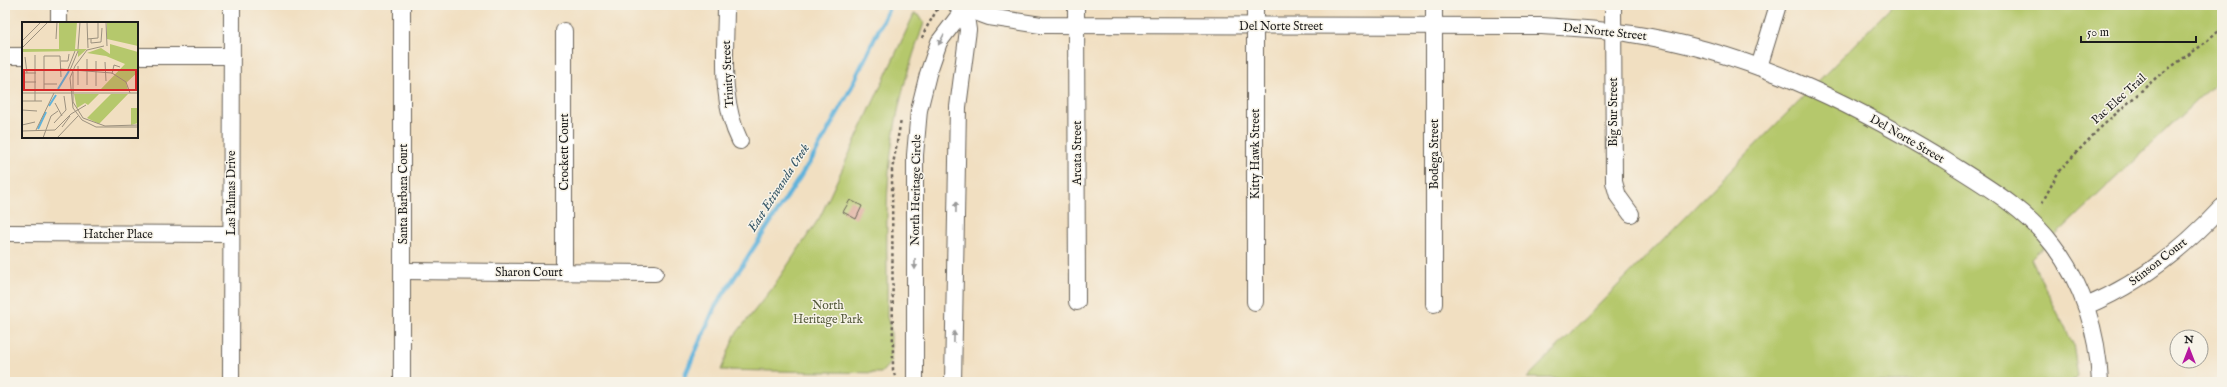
<svg xmlns="http://www.w3.org/2000/svg" width="2227" height="387" viewBox="0 0 2227 387" font-family="'IM FELL English',serif">
  <style>
    .green { fill: #b5c86c; stroke: #687244 }
    .lines { fill: none; stroke-linecap: round; stroke-linejoin: round }
    .stream { stroke: #60b3db; stroke-width: 4.5 }
    .building { fill: #d79585 }
    .minor-casing { stroke: #676056; stroke-width: 18 }
    .path { stroke: #676056; stroke-width: 2.5; stroke-dasharray: 3 3; stroke-linecap: butt }
    .minor { stroke: #fff; stroke-width: 16 }
    .oneway { fill: #999 }
    .labels { text-anchor: middle; dominant-baseline: central; stroke-width: 3; stroke-linejoin: round; paint-order: stroke }
    .street-label { font-size: 12px; fill: #1c1c1c; stroke: #f7f3e8 }
    .park-label { font-size: 12px; fill: #525838; stroke: #f7f3e8 }
    .water-label { font-size: 13px; font-style: italic; fill: #375868; stroke: #f7f3e8 }
    .inset-river { fill: none; stroke: #60b3db; stroke-width: 2 }
    .inset-road { fill: none; stroke: #9c917f; stroke-width: 1 }
    .view { fill: #d62828; fill-opacity: 0.15; stroke: #d62828; stroke-width: 2 }
    .inset-edge { fill: none; stroke: #1c1c1c; stroke-width: 2 }
  </style>
  <rect width="100%" height="100%" fill="#f7f3e8"/>
  <filter id="ink" filterUnits="userSpaceOnUse"><feTurbulence type="fractalNoise" baseFrequency=".025" numOctaves="2"/><feDisplacementMap in="SourceGraphic" scale="8" xChannelSelector="R" yChannelSelector="G"/><feConvolveMatrix kernelMatrix="1 2 1 2 8 2 1 2 1" color-interpolation-filters="sRGB"/></filter>
  <filter id="wash" filterUnits="userSpaceOnUse"><feTurbulence type="fractalNoise" baseFrequency=".012" numOctaves="4" result="noise"/><feDisplacementMap in="SourceGraphic" scale="16" xChannelSelector="R" yChannelSelector="G"/><feGaussianBlur stdDeviation="0.9" result="paint"/><feColorMatrix in="noise" values="0 0 0 0 0 0 0 0 0 0 0 0 0 0 0 0 0 1.4 0 .05"/><feComposite in="paint" operator="in"/></filter>
  <g filter="url(#wash)">
    <rect width="100%" height="100%" fill="#f1dfc1"/>
    <g class="green">
      <path d="M1893,5H2222V76L2031,259L2073,344L2078,376L2072,382H1833L1527,378Z"/>
      <path d="M914,14L919,15L924,23C909,65 896,108 891,153C884,206 888,262 887,317L891,330V362L881,373L721,370L735,335L771,290L820,217Z"/>
    </g>
    <g class="lines">
      <path class="stream" d="M685,375L715,307L815,154L849,92L888,10"/>
    </g>
    <g id="blocks">
      <path class="building" d="M850,200L862,206L856,219L843,212Z"/>
    </g>
  </g>
  <g filter="url(#ink)">
    <use href="#blocks" fill-opacity="0" stroke="#676056" stroke-width="1"/>
    <g class="lines">
      <g class="minor-casing">
        <g id="minor">
          <path d="M59,5V23"/>
          <path d="M402,5V382"/>
          <path d="M726,5C726,50 719,99 740,141"/>
          <path d="M956,5L989,17L1041,25L1542,26C1572,28 1602,29 1632,34C1745,51 1846,100 1943,159C1982,184 2024,207 2053,245C2083,284 2098,333 2100,382"/>
          <path d="M1076,5L1077,302"/>
          <path d="M1613,5L1614,182L1618,196L1631,214"/>
          <path d="M5,56H23"/>
          <path d="M137,56H232"/>
          <path d="M1759,67L1778,5"/>
          <path d="M5,233L231,234"/>
          <path d="M403,271L655,273"/>
          <path d="M564,272V31"/>
          <path d="M1255,302V5"/>
          <path d="M1434,304V5"/>
          <path d="M2086,306C2137,285 2184,248 2222,207"/>
          <path d="M231,382L232,5"/>
          <path d="M915,382V155L919,110L928,74L939,42L967,5"/>
          <path d="M953,382L958,107L968,30L965,10"/>
        </g>
      </g>
      <g class="path">
        <path d="M922,38C926,26 934,17 939,5"/>
        <path d="M2042,203L2059,171L2099,129L2158,76L2201,46L2220,29L2222,22"/>
        <path d="M895,376L893,370L892,170L901,120"/>
      </g>
      <use href="#minor" class="minor"/>
    </g>
    <defs><path id="oneway-solid" d="M-6-.8H1V-3.2L6.5 0L1 3.2V.8H-6Z"/></defs>
    <g class="oneway">
      <use href="#oneway-solid" transform="translate(941 40) rotate(118)"/>
      <use href="#oneway-solid" transform="translate(956 207) rotate(-89)"/>
      <use href="#oneway-solid" transform="translate(915 264) rotate(90)"/>
      <use href="#oneway-solid" transform="translate(954 337) rotate(-89)"/>
    </g>
  </g>
  <g class="labels">
    <g class="street-label">
      <text x="1281" y="26">Del Norte Street</text>
      <text transform="translate(1605 32) rotate(6)">Del Norte Street</text>
      <text transform="translate(728 74) rotate(-93)">Trinity Street</text>
      <text transform="translate(2119 99) rotate(-42)">Pac Elec Trail</text>
      <text transform="translate(1613 112) rotate(-90)">Big Sur Street</text>
      <text transform="translate(1907 139) rotate(30)">Del Norte Street</text>
      <text transform="translate(564 152) rotate(-90)">Crockett Court</text>
      <text transform="translate(1077 153) rotate(-90)">Arcata Street</text>
      <text transform="translate(1255 154) rotate(-90)">Kitty Hawk Street</text>
      <text transform="translate(1434 154) rotate(-90)">Bodega Street</text>
      <text transform="translate(916 190) rotate(-89)">North Heritage Circle</text>
      <text transform="translate(231 193) rotate(-90)">Las Palmas Drive</text>
      <text transform="translate(403 194) rotate(-90)">Santa Barbara Court</text>
      <text x="118" y="234">Hatcher Place</text>
      <text transform="translate(2158 262) rotate(-38)">Stinson Court</text>
      <text x="529" y="272">Sharon Court</text>
    </g>
    <g class="park-label">
      <text x="828" y="305">North<tspan x="828" dy="14">Heritage Park</tspan></text>
    </g>
    <g class="water-label">
      <text transform="translate(779 188) rotate(-57)">East Etiwanda Creek</text>
    </g>
  </g>
  <g transform="translate(22 22)">
    <rect width="116" height="116" fill="#f1dfc1"/>
    <path d="M37,0H55L53,27H65L56,35V29L0,30V27H37ZM85,0H116V24L85,17ZM88,22L116,30V46L106,40L116,46V50L104,61L106,68L79,67L103,42L84,34L65,31L79,26L88,32ZM52,72H77L66,83L63,81L55,86ZM89,72H106L77,102L65,96ZM109,86H116V101L109,103Z" fill="#b5c86c"/>
    <path class="inset-river" d="M36,67L47,49M27,84L34,73M16,107L24,90"/>
    <path class="inset-road" d="M65,0L66,26M84,0L85,24M34,17L35,0M65,17L76,16V0M69,17V21L79,20L80,6M0,19L19,0M82,24L65,28L53,44L48,56L51,86L60,98L74,105H116M0,26L26,0M56,27L58,0M13,33V79M3,35L5,51M39,39H46L47,32M83,40L84,59M56,44V63M38,47L90,51L104,60L108,71M46,47L53,29M48,48L56,29M51,50V80L61,96L83,104L116,103M0,51H14M90,52L92,43L98,45M0,60H14M22,62H35M65,63V37M74,64V39M22,69V34H38L39,55M0,71H116M0,79H20M33,81L40,94M0,88L15,89M32,101L44,88L42,74M0,103L13,100M40,105L48,94M14,108L32,71M0,109L33,108L49,92L64,83M21,116L29,94L36,89M35,116L56,94"/>
    <path class="view" d="M2,48H114V68H2Z"/>
    <rect width="116" height="116" class="inset-edge"/>
  </g>
  <rect width="2227" height="387" fill="none" stroke="#f7f3e8" stroke-width="20"/>
  <g transform="translate(2189 349)"><circle r="19" fill="#f7f3e8" stroke="#9f9d96"/>
  <path d="M0-3L7 15L0 10L-7 15Z" fill="#b5179e"/>
  <text y="-6" font-size="11" font-weight="bold" text-anchor="middle" fill="#1c1c1c">N</text>
  </g>
  <path d="M2081 36v6h115v-6" fill="none" stroke="#1c1c1c" stroke-width="2"/>
  <text x="2087" y="36" font-size="12" fill="#1c1c1c" stroke="#f7f3e8" stroke-width="3" paint-order="stroke">50 m</text>
</svg>
